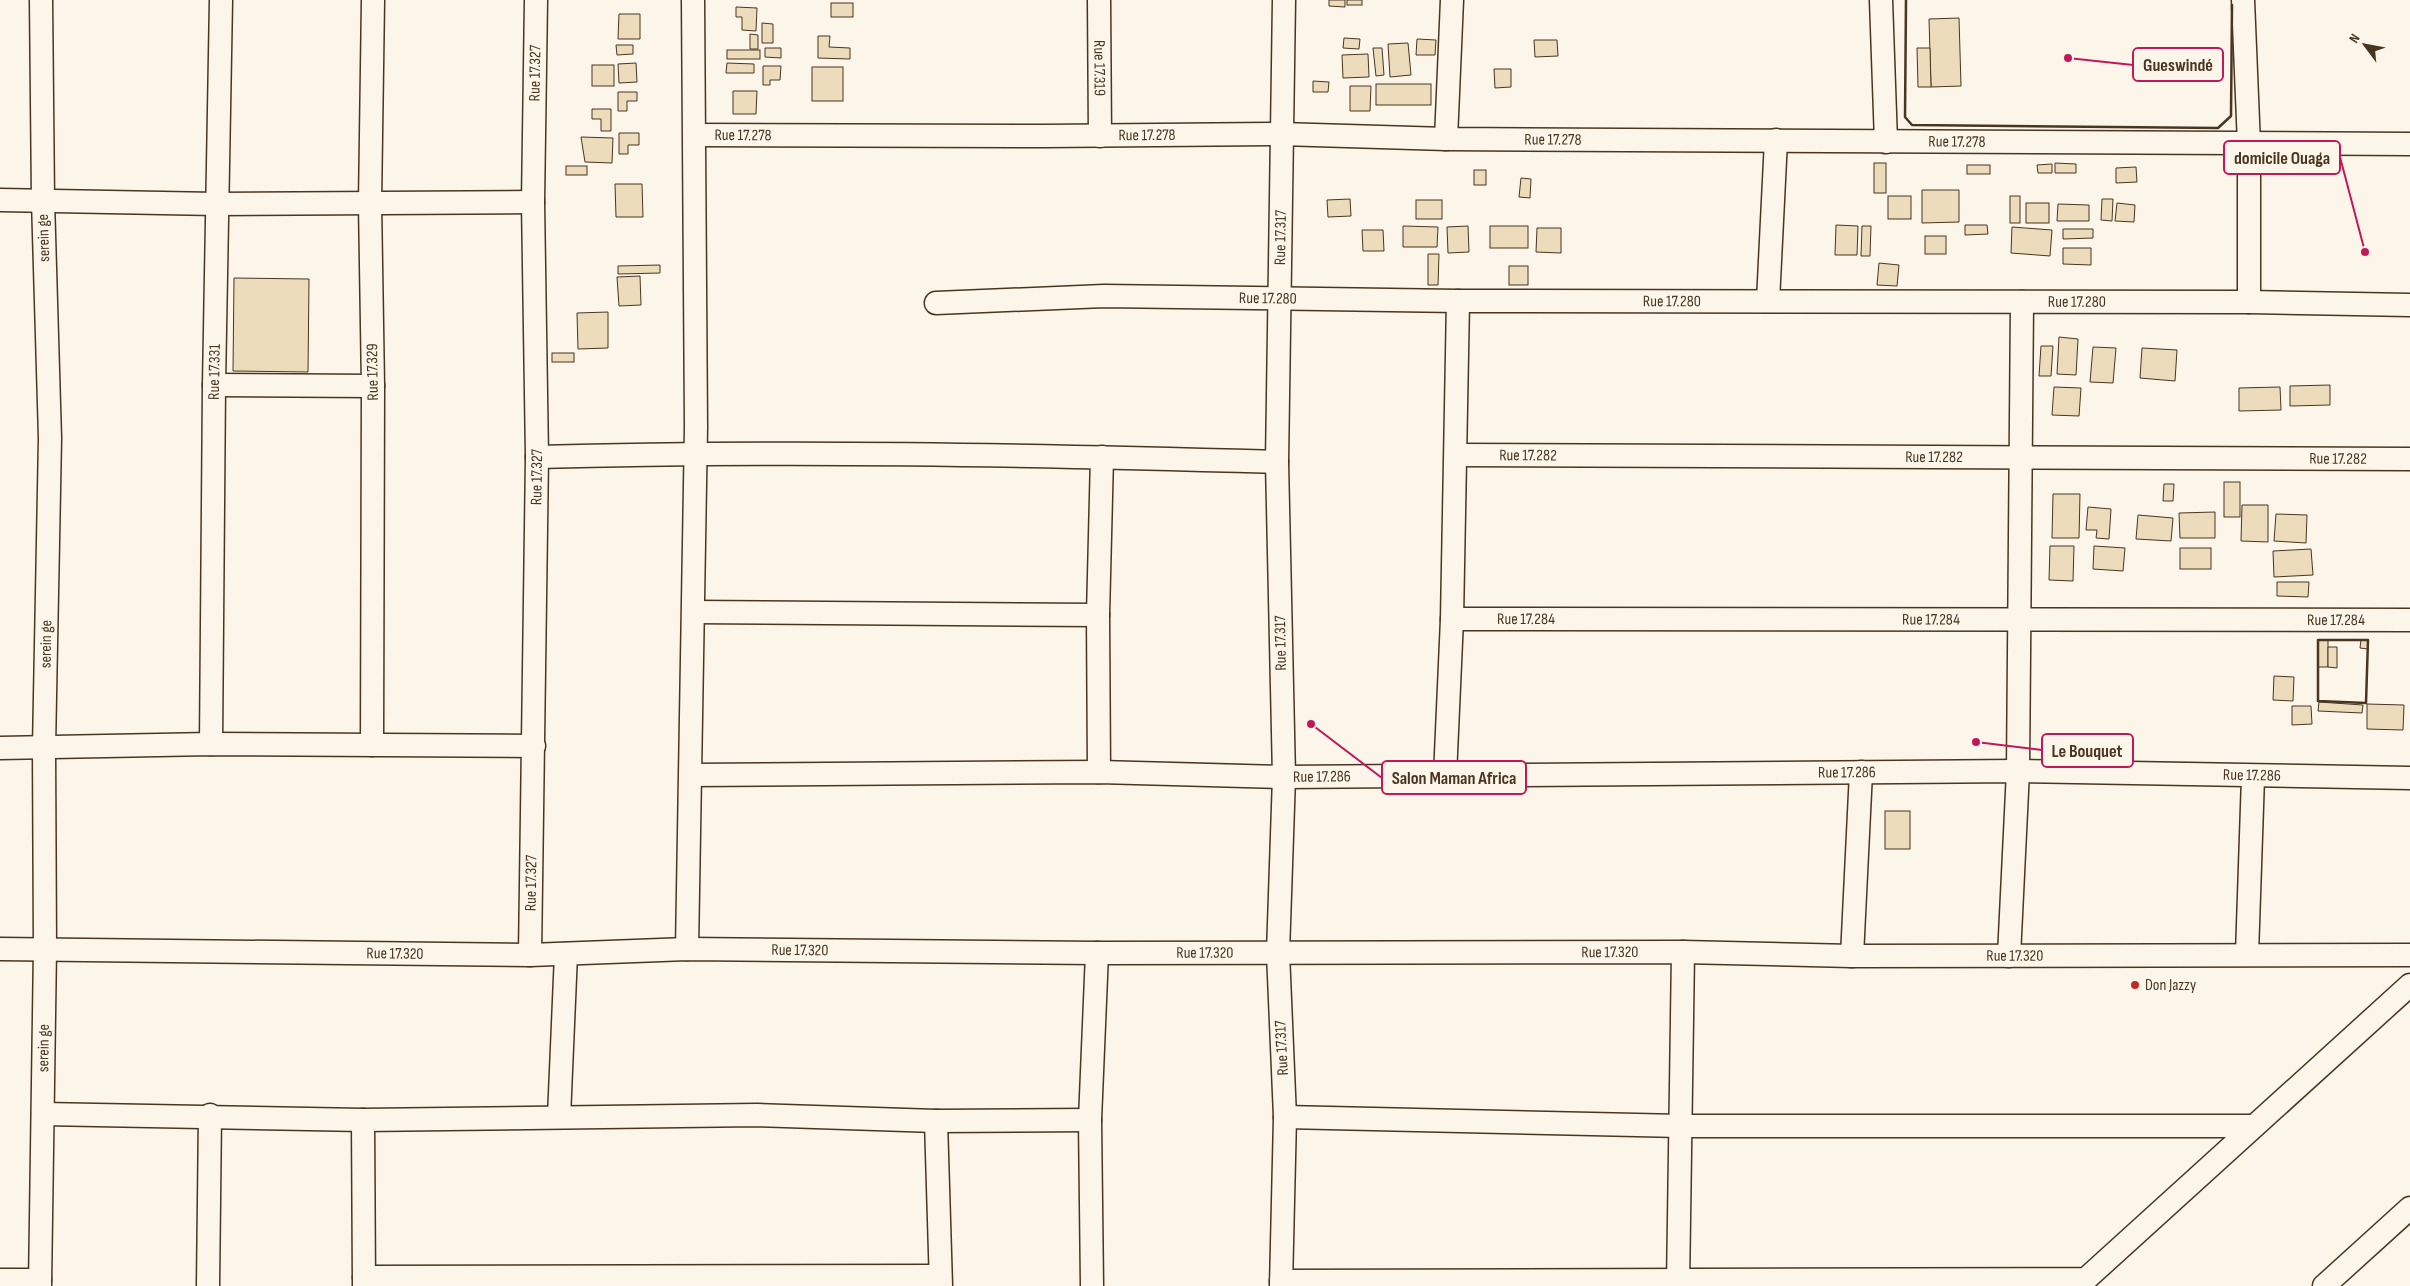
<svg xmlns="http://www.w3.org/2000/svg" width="2410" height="1286" viewBox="0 0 2410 1286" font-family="'Sofia Sans Condensed',sans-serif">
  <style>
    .building { fill: #ecdcbc; stroke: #4a3520 }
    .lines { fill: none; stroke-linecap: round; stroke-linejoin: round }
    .minor-casing { stroke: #4a3520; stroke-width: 25 }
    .minor { stroke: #fbf6e9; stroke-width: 22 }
    .wall { stroke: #4a3520; stroke-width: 2.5 }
    .poi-dot { fill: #c62828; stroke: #fbf6e9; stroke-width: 2 }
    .labels { text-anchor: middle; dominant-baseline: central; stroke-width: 4; stroke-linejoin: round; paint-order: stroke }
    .street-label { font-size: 16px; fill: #4a3520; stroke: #fbf6e9 }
    .poi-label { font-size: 16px; fill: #4a3520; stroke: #fbf6e9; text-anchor: start }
    .leader { fill: none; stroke: #c2185b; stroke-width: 2 }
    .callout-dot { fill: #c2185b; stroke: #fbf6e9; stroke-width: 2 }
    .callout { fill: #fbf6e9; stroke: #c2185b; stroke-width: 2 }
    .callout-label { font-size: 18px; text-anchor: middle; font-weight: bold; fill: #4a3520 }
  </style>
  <rect width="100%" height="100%" fill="#fbf6e9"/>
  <g class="building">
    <path d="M1329,0H1345V7L1329,6Z"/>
    <rect x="1347" y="0" width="15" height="5"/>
    <rect x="831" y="3" width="22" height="14"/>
    <path d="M736,7L757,8L756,31L742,30V17H736Z"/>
    <path d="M619,14H640V39H618Z"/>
    <path d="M1959,18L1961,86L1931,87L1929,19Z"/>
    <path d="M762,23L773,24V43H762Z"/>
    <path d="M750,34L758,35V49H750Z"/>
    <path d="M818,36H830L829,47L850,48V59L818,58Z"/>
    <path d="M1344,38L1360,39L1359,49L1343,48Z"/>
    <path d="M1417,39L1436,40L1435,55H1416Z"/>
    <path d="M1534,40H1557L1558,56L1535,57Z"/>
    <path d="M1408,43L1411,75L1390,77L1388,44Z"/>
    <path d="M616,45H633V54L617,55Z"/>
    <path d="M765,48H781V58L765,57Z"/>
    <path d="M1373,48H1382L1384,75L1376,76Z"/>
    <path d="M1917,48H1930L1931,87H1918Z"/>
    <rect x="727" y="50" width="33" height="9"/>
    <path d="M1368,54L1369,77L1343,78L1342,55Z"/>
    <path d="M636,63L637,82L619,83L618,64Z"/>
    <path d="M727,63L754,64V73H726Z"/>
    <rect x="592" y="65" width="22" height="21"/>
    <path d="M763,66H781L780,80H770V85H763Z"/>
    <rect x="812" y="67" width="31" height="34"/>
    <path d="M1494,69H1511V87L1495,88Z"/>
    <path d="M1313,81L1329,82L1328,92H1313Z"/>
    <rect x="1376" y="84" width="55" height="21"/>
    <path d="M1350,86H1371L1370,111H1350Z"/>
    <path d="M733,91H757L756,114H733Z"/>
    <path d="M618,92H637V101H627V111H618Z"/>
    <path d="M592,109H611V131H601V119H592Z"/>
    <path d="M619,133H639V145H628V154H619Z"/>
    <path d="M581,137L613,138L612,163L585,162Z"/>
    <rect x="1874" y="163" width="12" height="30"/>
    <path d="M2055,163L2076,164V173H2055Z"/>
    <path d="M2052,164V173H2038L2037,165Z"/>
    <rect x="1967" y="165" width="23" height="9"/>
    <rect x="566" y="166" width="21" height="9"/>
    <path d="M2136,167L2137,182L2116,183V168Z"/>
    <rect x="1474" y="170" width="12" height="15"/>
    <path d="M1521,178L1531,179L1530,198L1519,197Z"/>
    <path d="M615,184H642L643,217H616Z"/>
    <path d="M1922,190H1959V222L1922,223Z"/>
    <rect x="1888" y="196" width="23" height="23"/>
    <rect x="2010" y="196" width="10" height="27"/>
    <path d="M1350,199L1351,216L1328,217L1327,200Z"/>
    <path d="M2102,199H2113L2112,221L2101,220Z"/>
    <rect x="1416" y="200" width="26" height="19"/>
    <rect x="2026" y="203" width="23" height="20"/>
    <path d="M2117,203L2135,205L2134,222L2115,221Z"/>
    <path d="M2058,204L2089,205V221H2057Z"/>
    <path d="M1836,225L1858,226L1857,255H1835Z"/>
    <path d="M1965,225H1987L1988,234L1965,235Z"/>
    <path d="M1403,226L1438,227L1437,247H1403Z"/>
    <path d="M1468,226L1469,252L1448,253L1447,227Z"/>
    <rect x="1490" y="226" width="38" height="22"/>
    <path d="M1862,226H1871L1870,256H1861Z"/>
    <path d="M2012,227L2052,230L2050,256L2011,253Z"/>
    <path d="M1537,228H1561V253L1536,252Z"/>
    <path d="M2063,229H2093V238L2063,239Z"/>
    <path d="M1362,230H1383L1384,251H1363Z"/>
    <rect x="1925" y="236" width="21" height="18"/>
    <path d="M2063,248H2091V265L2063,264Z"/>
    <path d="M1428,254H1439L1438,285H1428Z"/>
    <path d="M1879,263L1899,265L1897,286L1877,285Z"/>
    <path d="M660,265V273L618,274V266Z"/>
    <rect x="1509" y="266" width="19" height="19"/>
    <path d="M640,276L641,305L619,306L617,277Z"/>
    <path d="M234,278L309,279L308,372L233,371Z"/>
    <path d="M608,312V348L578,349L577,313Z"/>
    <path d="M2059,337L2078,339L2076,375L2057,374Z"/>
    <path d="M2041,346H2053L2051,376H2039Z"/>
    <path d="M2093,347L2116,348L2113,383L2090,382Z"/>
    <path d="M2142,348L2177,350L2175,381L2140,378Z"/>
    <rect x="552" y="353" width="22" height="9"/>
    <path d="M2330,385V405L2290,406V386Z"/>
    <path d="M2054,387L2081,388L2079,416L2052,415Z"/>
    <path d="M2280,387L2281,410L2239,411V388Z"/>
    <rect x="2224" y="482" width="16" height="35"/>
    <path d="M2164,484H2174L2173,501H2163Z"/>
    <path d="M2053,494H2080L2079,538H2052Z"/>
    <path d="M2242,505H2268V542L2241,541Z"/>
    <path d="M2088,507L2111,509L2109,539L2096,538L2097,530H2086Z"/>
    <path d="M2215,512V538H2180L2179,513Z"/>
    <path d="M2276,514L2307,515L2306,543L2274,541Z"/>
    <path d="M2138,515L2173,518L2171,541L2136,539Z"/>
    <path d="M2050,546H2074L2073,581L2049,580Z"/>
    <path d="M2094,546L2125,548L2123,571L2093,569Z"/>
    <rect x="2180" y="548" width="31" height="21"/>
    <path d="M2311,549L2313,575L2274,577L2273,551Z"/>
    <path d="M2277,582H2309L2308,597L2277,596Z"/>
    <rect x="2318" y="640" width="10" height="27"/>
    <path d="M2361,640H2368V649L2360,648Z"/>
    <path d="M2328,647H2337V668L2328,667Z"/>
    <path d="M2274,676L2294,677L2293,701L2273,700Z"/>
    <path d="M2319,702L2363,705L2362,713L2318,711Z"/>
    <path d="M2367,704L2404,705L2403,730L2367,729Z"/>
    <path d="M2292,706H2311L2312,724L2292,725Z"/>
    <rect x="1885" y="811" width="25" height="38"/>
  </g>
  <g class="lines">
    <g class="minor-casing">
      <g id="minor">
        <path id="s1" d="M1099,0L1100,136"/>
        <path d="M1881,0L1886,142"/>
        <path d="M2243,0L2249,145V302"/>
        <path id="s2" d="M695,135L1044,136L1281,134L1446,139L2410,144"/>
        <path d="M1446,139L1452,0"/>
        <path d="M0,200L216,204L533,202"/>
        <path d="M1768,301L1776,140"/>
        <path id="s3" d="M936,303L1104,296L1458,301L2249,302L2410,305"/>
        <path d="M214,385L373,386"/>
        <path id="s4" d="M1456,455L2410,459"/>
        <path d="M537,457C784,450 1031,455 1277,462"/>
        <path d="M694,612L1098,615"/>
        <path id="s5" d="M1452,619L2410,620"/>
        <path id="s6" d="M211,744L214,385L221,0"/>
        <path d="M372,745L373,386L370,203L373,0"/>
        <path d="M0,748L211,744L534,746"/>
        <path d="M1099,772L1098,615L1102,457"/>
        <path id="s7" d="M691,775L1099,772L1284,777L2018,771L2410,778"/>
        <path d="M1445,776L1452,619L1458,301"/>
        <path id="s8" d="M0,949L530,955L687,949L1097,953L1683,952L1852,956L2410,955"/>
        <path d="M687,949L696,427L693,0"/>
        <path d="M2247,954L2253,777"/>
        <path id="s9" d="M530,955L537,457L533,202L536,0"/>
        <path d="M1852,956L1861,772"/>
        <path d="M2009,956L2018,771L2022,302"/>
        <path d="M43,1114L363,1120L757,1115L936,1121L1090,1120"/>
        <path d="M559,1117L566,954"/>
        <path d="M1285,1117L1681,1126H2253"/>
        <path d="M363,1120L364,1286"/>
        <path d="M936,1121L941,1286"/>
        <path d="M364,1277L940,1276"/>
        <path d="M0,1280H40"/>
        <path d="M1281,1281L2086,1279L2410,985"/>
        <path id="s10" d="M40,1286L45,948L44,748L50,438L43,200L41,0"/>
        <path d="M208,1286L210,1115"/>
        <path d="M1092,1286L1090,1120L1097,953"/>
        <path id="s11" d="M1281,1286L1285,1117L1278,953L1284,777L1277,462L1284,0"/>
        <path d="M1678,1286L1683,952"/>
        <path d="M2324,1286L2410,1208"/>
      </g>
    </g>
    <use href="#minor" class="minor"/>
    <g class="wall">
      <path d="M1906,0L1905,117L1912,125L2218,128L2231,116L2232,5"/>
      <path d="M2318,640H2368L2366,703L2318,701Z"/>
    </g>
  </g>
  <circle class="poi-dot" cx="2135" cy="985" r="5"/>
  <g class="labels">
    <g class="street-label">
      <text stroke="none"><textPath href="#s1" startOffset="68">Rue 17.319</textPath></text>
      <text stroke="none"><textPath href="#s9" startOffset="882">Rue 17.327</textPath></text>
      <text stroke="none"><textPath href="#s2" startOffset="48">Rue 17.278</textPath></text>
      <text stroke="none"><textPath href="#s2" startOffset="452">Rue 17.278</textPath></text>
      <text stroke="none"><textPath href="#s2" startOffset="858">Rue 17.278</textPath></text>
      <text stroke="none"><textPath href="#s2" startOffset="1262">Rue 17.278</textPath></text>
      <text transform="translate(44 238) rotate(-92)">serein ge</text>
      <text stroke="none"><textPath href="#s11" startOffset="1049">Rue 17.317</textPath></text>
      <text stroke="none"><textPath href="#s3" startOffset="332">Rue 17.280</textPath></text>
      <text stroke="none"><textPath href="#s3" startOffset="736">Rue 17.280</textPath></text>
      <text stroke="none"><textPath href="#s3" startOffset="1141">Rue 17.280</textPath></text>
      <text stroke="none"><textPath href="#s6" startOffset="372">Rue 17.331</textPath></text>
      <text transform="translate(373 372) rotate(-91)">Rue 17.329</text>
      <text stroke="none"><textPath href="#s4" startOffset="72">Rue 17.282</textPath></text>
      <text stroke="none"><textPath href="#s4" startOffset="478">Rue 17.282</textPath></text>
      <text stroke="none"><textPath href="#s4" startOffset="882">Rue 17.282</textPath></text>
      <text stroke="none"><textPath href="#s9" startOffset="478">Rue 17.327</textPath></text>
      <text stroke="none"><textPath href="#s5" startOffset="479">Rue 17.284</textPath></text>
      <text stroke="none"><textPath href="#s5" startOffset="74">Rue 17.284</textPath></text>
      <text stroke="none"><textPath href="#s5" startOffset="884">Rue 17.284</textPath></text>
      <text stroke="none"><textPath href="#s10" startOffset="642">serein ge</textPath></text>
      <text transform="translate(1281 643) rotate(-91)">Rue 17.317</text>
      <text stroke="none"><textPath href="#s7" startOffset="1156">Rue 17.286</textPath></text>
      <text stroke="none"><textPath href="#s7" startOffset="631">Rue 17.286</textPath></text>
      <text stroke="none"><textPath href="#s7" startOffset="1561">Rue 17.286</textPath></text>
      <text stroke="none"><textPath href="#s9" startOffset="72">Rue 17.327</textPath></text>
      <text stroke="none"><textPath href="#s8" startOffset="800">Rue 17.320</textPath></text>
      <text stroke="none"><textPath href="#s8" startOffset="395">Rue 17.320</textPath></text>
      <text stroke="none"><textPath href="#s8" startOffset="1205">Rue 17.320</textPath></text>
      <text stroke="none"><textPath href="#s8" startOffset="1610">Rue 17.320</textPath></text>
      <text stroke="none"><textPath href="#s8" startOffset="2015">Rue 17.320</textPath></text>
      <text stroke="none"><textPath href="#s10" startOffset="238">serein ge</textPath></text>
      <text transform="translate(1282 1048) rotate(-93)">Rue 17.317</text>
    </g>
    <g class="poi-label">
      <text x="2145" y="985">Don Jazzy</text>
    </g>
  </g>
  <path class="leader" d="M2068 58L2133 65M2365 252L2340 157M1976 742L2042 750M1311 724L1382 778"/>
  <g class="callout-dot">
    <circle cx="2068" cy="58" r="5"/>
    <circle cx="2365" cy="252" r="5"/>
    <circle cx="1976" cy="742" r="5"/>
    <circle cx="1311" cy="724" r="5"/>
  </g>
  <g class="callout">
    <rect x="2133" y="48" width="90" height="33" rx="5"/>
    <rect x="2224" y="141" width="116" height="33" rx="5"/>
    <rect x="2042" y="734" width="91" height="33" rx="5"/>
    <rect x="1382" y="761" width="144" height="33" rx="5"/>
  </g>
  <g class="callout-label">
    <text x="2178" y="71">Gueswindé</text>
    <text x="2282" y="164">domicile Ouaga</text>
    <text x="2087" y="757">Le Bouquet</text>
    <text x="1454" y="784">Salon Maman Africa</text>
  </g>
  <g transform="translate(2365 45) rotate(302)" stroke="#fbf6e9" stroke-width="4" paint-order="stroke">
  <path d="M0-4L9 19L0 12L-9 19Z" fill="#4a3520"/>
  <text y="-8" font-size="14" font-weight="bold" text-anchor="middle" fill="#4a3520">N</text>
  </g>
</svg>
